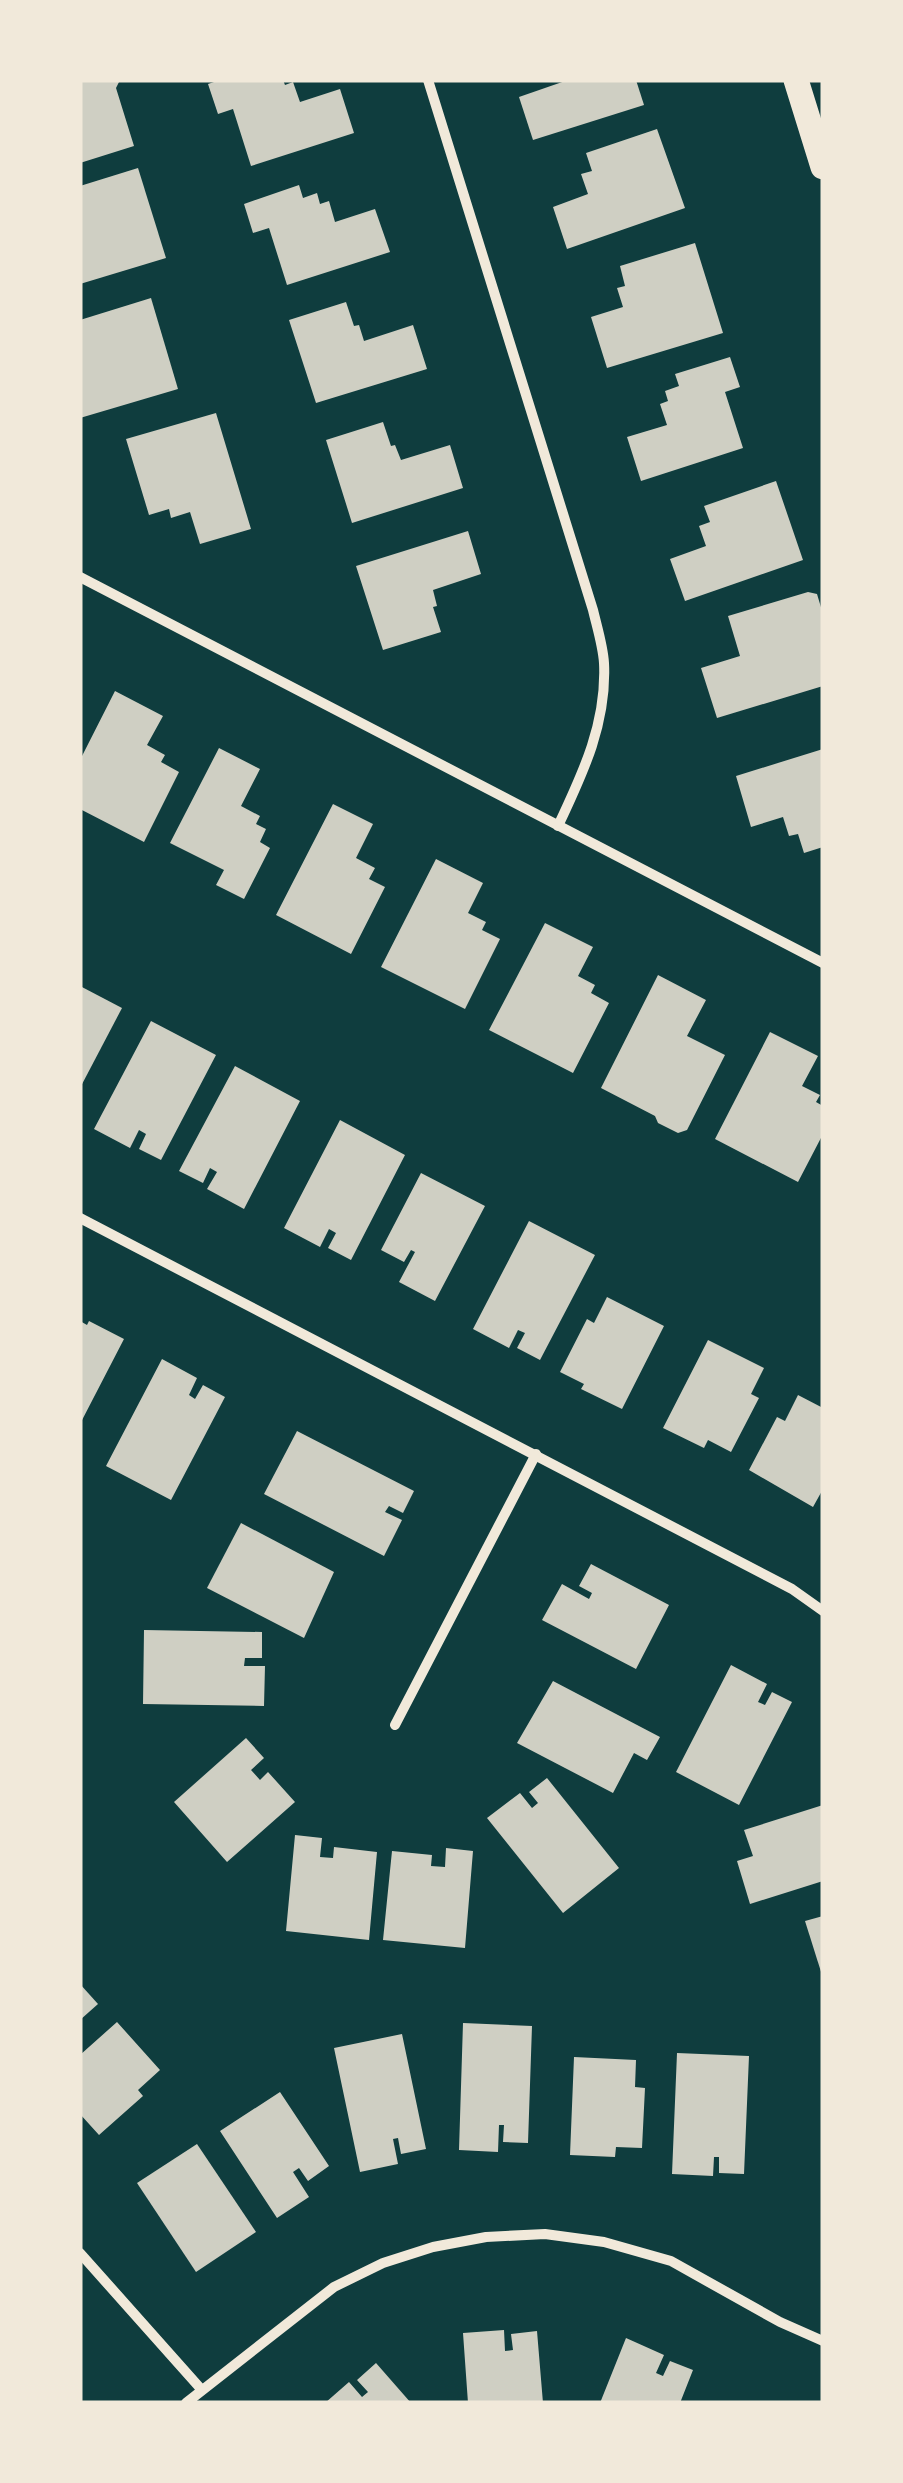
<svg xmlns="http://www.w3.org/2000/svg" width="903" height="2483" viewBox="0 0 903 2483" font-family="Barlow,sans-serif">
  <style>
    .building { fill: #cfcfc3 }
    .lines { fill: none; stroke-linecap: round; stroke-linejoin: round }
    .minor { stroke: #f1e9da; stroke-width: 10 }
    .primary { stroke: #f1e9da; stroke-width: 25 }
  </style>
  <rect width="100%" height="100%" fill="#0f3d3e"/>
  <g class="building">
    <path d="M80,80H120L116,88L134,146L80,163Z"/>
    <path d="M220,80H283L285,85L293,82L300,102L340,89L354,133L251,166L233,109L218,114L208,84Z"/>
    <path d="M568,80H636L644,105L533,140L519,97Z"/>
    <path d="M657,129L685,208L567,249L553,207L588,194L581,174L592,171L586,153Z"/>
    <path d="M138,168L166,258L80,284V186Z"/>
    <path d="M299,185L303,198L317,193L320,204L329,201L335,222L375,209L390,252L287,285L269,228L253,233L244,204Z"/>
    <path d="M695,243L723,333L607,368L591,317L623,307L617,288L625,286L620,266Z"/>
    <path d="M151,298L178,389L80,418V320Z"/>
    <path d="M346,302L354,326L359,325L364,341L413,325L427,369L316,403L289,320Z"/>
    <path d="M730,357L740,387L725,392L743,448L641,481L627,437L667,425L660,404L668,401L665,391L679,386L675,374Z"/>
    <path d="M216,413L251,529L200,544L190,512L171,518L169,509L149,515L126,439Z"/>
    <path d="M383,422L391,446L395,445L401,460L450,445L463,488L352,523L326,440Z"/>
    <path d="M776,481L803,560L685,601L670,559L706,546L699,526L710,522L704,506Z"/>
    <path d="M468,531L481,574L433,590L437,606L433,607L441,632L383,650L356,566Z"/>
    <path d="M808,592L817,594L823,614V686L717,718L701,668L740,656L728,616Z"/>
    <path d="M115,691L163,716L147,745L165,755L161,762L179,772L144,842L80,809V760Z"/>
    <path d="M219,748L260,769L241,806L260,816L256,824L266,829L260,842L270,848L244,899L216,885L224,870L170,843Z"/>
    <path d="M823,749V847L804,853L798,834L789,836L783,817L751,827L736,776Z"/>
    <path d="M333,804L373,824L356,858L375,868L369,879L385,887L351,954L276,915Z"/>
    <path d="M436,859L483,883L468,913L486,922L482,930L500,939L465,1009L381,967Z"/>
    <path d="M545,923L593,947L578,976L595,985L591,993L609,1003L573,1073L489,1030Z"/>
    <path d="M658,975L706,1000L687,1036L725,1055L687,1130L678,1133L658,1123L655,1116L601,1088Z"/>
    <path d="M80,986L122,1008L80,1088Z"/>
    <path d="M151,1021L216,1055L161,1160L139,1149L146,1134L139,1130L130,1148L94,1129Z"/>
    <path d="M770,1032L818,1056L802,1086L820,1095L816,1102L823,1106V1134L798,1182L715,1139Z"/>
    <path d="M235,1066L300,1101L244,1209L207,1189L217,1172L210,1168L203,1183L179,1171Z"/>
    <path d="M340,1120L405,1155L351,1260L328,1248L336,1233L329,1229L320,1247L284,1228Z"/>
    <path d="M421,1173L485,1206L435,1301L399,1282L415,1252L411,1250L404,1262L381,1250Z"/>
    <path d="M529,1221L595,1255L540,1360L517,1348L525,1333L518,1330L509,1348L473,1329Z"/>
    <path d="M607,1297L664,1326L622,1409L581,1389L584,1384L560,1372L587,1319L594,1323Z"/>
    <path d="M80,1321L87,1325L89,1321L124,1339L80,1424Z"/>
    <path d="M708,1340L764,1368L751,1394L759,1398L731,1452L708,1440L704,1448L663,1428Z"/>
    <path d="M162,1359L197,1378L189,1395L195,1399L203,1385L225,1397L171,1500L106,1466Z"/>
    <path d="M798,1395L823,1408V1489L813,1507L749,1470L777,1417L785,1421Z"/>
    <path d="M297,1431L414,1491L403,1513L389,1506L385,1512L402,1520L384,1556L264,1494Z"/>
    <path d="M241,1523L334,1572L304,1638L207,1588Z"/>
    <path d="M591,1564L669,1605L636,1669L542,1620L562,1584L589,1599L592,1593L579,1586Z"/>
    <path d="M144,1630L262,1632V1658H245L244,1666H265L264,1706L143,1704Z"/>
    <path d="M731,1665L767,1684L758,1702L765,1705L772,1692L792,1702L739,1805L676,1772Z"/>
    <path d="M553,1681L660,1737L647,1760L634,1753L613,1793L517,1743Z"/>
    <path d="M246,1738L264,1758L251,1770L260,1780L268,1772L295,1802L227,1862L174,1802Z"/>
    <path d="M547,1778L619,1868L563,1913L487,1818L520,1793L532,1808L538,1803L529,1792Z"/>
    <path d="M823,1805V1881L750,1904L737,1861L753,1856L744,1830Z"/>
    <path d="M295,1835L322,1838L320,1857L333,1858L334,1847L377,1852L369,1940L286,1931Z"/>
    <path d="M446,1848L473,1851L465,1948L383,1940L392,1851L432,1855L431,1866L445,1867Z"/>
    <path d="M823,1916V1975H822L805,1921Z"/>
    <path d="M80,1984L98,2004L80,2020Z"/>
    <path d="M117,2022L160,2070L138,2090L143,2096L99,2135L80,2114V2055Z"/>
    <path d="M463,2023L532,2026L528,2143L503,2142L504,2125H499L498,2152L459,2150Z"/>
    <path d="M402,2034L426,2149L401,2154L398,2138L393,2139L398,2164L360,2172L334,2048Z"/>
    <path d="M677,2053L749,2056L744,2174L719,2173V2157H714L713,2176L672,2174Z"/>
    <path d="M574,2057L636,2060L635,2087L645,2088L642,2148L616,2147L615,2157L570,2155Z"/>
    <path d="M280,2092L329,2166L308,2181L299,2168L293,2172L309,2197L277,2218L220,2131Z"/>
    <path d="M197,2144L256,2232L196,2272L137,2183Z"/>
    <path d="M504,2330L505,2351L513,2350L511,2334L537,2331L543,2403H468L463,2333Z"/>
    <path d="M626,2338L664,2355L656,2373L663,2376L670,2361L693,2370L680,2403H600Z"/>
    <path d="M376,2363L411,2403H325L349,2382L362,2397L368,2392L357,2380Z"/>
  </g>
  <g class="lines">
    <g class="minor">
      <path d="M428,80L593,610C597,627 603,646 604,663C607,723 583,773 558,826"/>
      <path d="M80,577L823,963"/>
      <path d="M80,1218L792,1589L823,1611"/>
      <path d="M395,1725L536,1454"/>
      <path d="M80,2253L201,2389"/>
      <path d="M186,2403L334,2287L383,2263L433,2247L486,2237L545,2234L604,2242L671,2261L780,2322L823,2341"/>
    </g>
    <path class="primary" d="M796,80L823,167"/>
  </g>
  <rect width="903" height="2483" fill="none" stroke="#f1e9da" stroke-width="165"/>
</svg>
